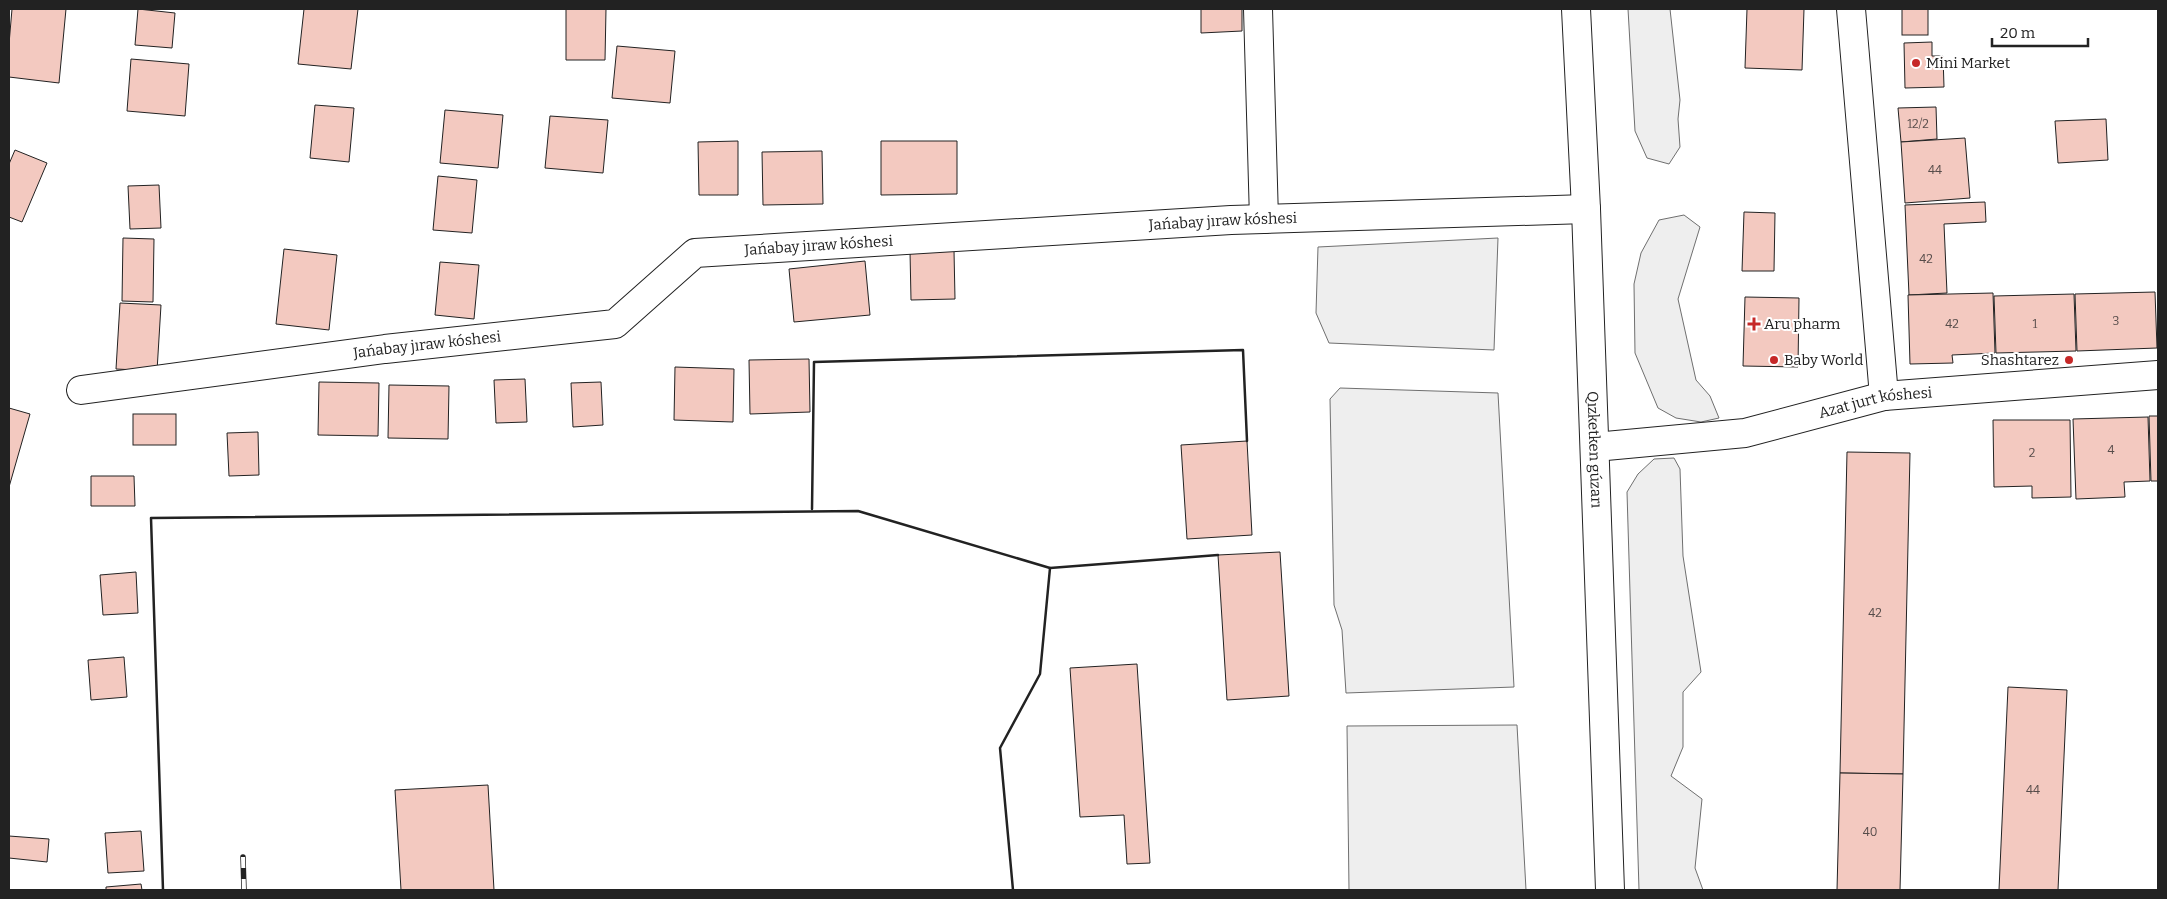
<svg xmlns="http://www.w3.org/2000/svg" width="2167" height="899" viewBox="0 0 2167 899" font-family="Bitter,serif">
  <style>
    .green { fill: #eee; stroke: #6f6f6f }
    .building { fill: #f3c9c0; stroke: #222 }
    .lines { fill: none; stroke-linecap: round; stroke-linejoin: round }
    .minor-casing { stroke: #222; stroke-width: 30 }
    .tertiary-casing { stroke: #222; stroke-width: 30 }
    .minor { stroke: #fff; stroke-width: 28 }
    .tertiary { stroke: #fff; stroke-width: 28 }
    .rail-casing { stroke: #222; stroke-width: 5.5 }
    .rail { stroke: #fff; stroke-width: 4; stroke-dasharray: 11; stroke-linecap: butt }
    .wall { stroke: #222; stroke-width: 2.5 }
    .poi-dot { fill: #c62828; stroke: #fff; stroke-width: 2 }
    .labels { text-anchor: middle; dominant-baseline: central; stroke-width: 4; stroke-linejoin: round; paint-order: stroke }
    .number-label { font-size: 12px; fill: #564c4a }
    .poi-label { font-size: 15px; fill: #222; stroke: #fff; text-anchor: start }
    .street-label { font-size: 15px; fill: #222; stroke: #fff }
  </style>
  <rect width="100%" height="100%" fill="#fff"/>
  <g class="green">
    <path d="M1628,9H1670L1680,100L1678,119L1680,147L1669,164L1647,158L1635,131Z"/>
    <path d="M1684,215L1700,227L1678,299L1696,380L1710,396L1719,418L1701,422L1676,418L1658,408L1635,353L1634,284L1641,253L1659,220Z"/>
    <path d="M1498,238L1494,350L1329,343L1316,313L1318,247Z"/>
    <path d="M1340,388L1498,393L1514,687L1346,693L1342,630L1334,605L1330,399Z"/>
    <path d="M1674,458L1680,469L1683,556L1701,672L1683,692V747L1671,776L1702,799L1695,868L1703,890H1639L1627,492L1638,474L1654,459Z"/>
    <path d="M1517,725L1526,890H1349L1347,726Z"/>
  </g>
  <g class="building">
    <path d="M12,9H66L59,83L9,77V44Z"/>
    <path d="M138,9L175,13L172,48L135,45Z"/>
    <path d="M304,9H358L351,69L298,64Z"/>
    <path d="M566,9H606L605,60H566Z"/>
    <path d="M1201,9H1242V31L1201,33Z"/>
    <path d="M1747,9H1804L1802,70L1745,68Z"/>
    <rect x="1902" y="9" width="26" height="26"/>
    <path d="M1932,42V56H1943L1944,87L1905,88L1904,43Z"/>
    <path d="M617,46L675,51L670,103L612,98Z"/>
    <path d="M131,59L189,64L185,116L127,111Z"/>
    <path d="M315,105L354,108L349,162L310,158Z"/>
    <path d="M1936,107L1937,139L1901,142L1898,108Z"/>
    <path d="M445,110L503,115L498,168L440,163Z"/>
    <path d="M550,116L608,120L603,173L545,168Z"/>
    <path d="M2106,119L2108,160L2058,163L2055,121Z"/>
    <path d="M1965,138L1970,198L1905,203L1901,142Z"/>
    <path d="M738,141V195H699L698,142Z"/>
    <path d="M881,141H957V194L881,195Z"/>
    <path d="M15,150L47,163L22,222L9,217V164Z"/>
    <path d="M822,151L823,204L763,205L762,152Z"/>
    <path d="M438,176L477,180L472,233L433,230Z"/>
    <path d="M159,185L161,228L130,229L128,186Z"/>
    <path d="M1985,202L1986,222L1944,224L1947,293L1909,295L1905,205Z"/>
    <path d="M1744,212L1775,213L1774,271H1742Z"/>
    <path d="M123,238L154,239L153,302L122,301Z"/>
    <path d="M284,249L337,255L329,330L276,324Z"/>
    <path d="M954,250L955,299L911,300L910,251Z"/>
    <path d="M865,261L870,315L794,322L789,269Z"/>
    <path d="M440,262L479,265L474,319L435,315Z"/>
    <path d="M2155,292L2157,348L2077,351L2075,294Z"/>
    <path d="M1993,293L1995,353L1952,355L1953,363L1910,364L1908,295Z"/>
    <path d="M2074,294L2076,351L1996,353L1994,296Z"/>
    <path d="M1745,297L1799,298L1798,367L1743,366Z"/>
    <path d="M120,303L161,305L157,371L116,369Z"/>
    <path d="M809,359L810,412L750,414L749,360Z"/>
    <path d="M675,367L734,369L733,422L674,420Z"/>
    <path d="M525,379L527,422L496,423L494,380Z"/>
    <path d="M319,382L379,383L378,436L318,435Z"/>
    <path d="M601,382L603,425L573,427L571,383Z"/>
    <path d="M389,385L449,386L448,439L388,438Z"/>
    <path d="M9,408L30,414L9,487Z"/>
    <rect x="133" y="414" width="43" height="31"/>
    <path d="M2149,416H2158V481H2151Z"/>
    <path d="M2148,417L2150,481L2124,482L2125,497L2076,499L2073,419Z"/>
    <path d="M1993,420H2070L2071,497L2032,498V486L1994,487Z"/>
    <path d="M258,432L259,475L229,476L227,433Z"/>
    <path d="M1247,441L1252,535L1187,539L1181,445Z"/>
    <path d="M1847,452L1910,453L1903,774L1840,773Z"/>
    <path d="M91,476H134L135,506H91Z"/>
    <path d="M1280,552L1289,696L1227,700L1218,555Z"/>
    <path d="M136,572L138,613L103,615L100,575Z"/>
    <path d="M124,657L127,697L91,700L88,660Z"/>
    <path d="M1137,664L1150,863L1127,864L1124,815L1080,817L1070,668Z"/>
    <path d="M2008,687L2067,690L2058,890H1999Z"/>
    <path d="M1840,773L1903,774L1900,890H1837Z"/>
    <path d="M488,785L494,890H401L395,790Z"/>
    <path d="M141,831L144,871L108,873L105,833Z"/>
    <path d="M9,836L49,839L47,862L9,858Z"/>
    <path d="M141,884L142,890H106V887Z"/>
  </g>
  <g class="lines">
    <g class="minor-casing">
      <g id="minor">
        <path d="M1258,9L1264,219"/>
        <path d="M1851,9L1884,396"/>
        <path id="s1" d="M81,390L385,349L615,324L695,253L1231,220L1586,209"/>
        <path id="s2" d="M1595,447L1745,433L1884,396L2158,375"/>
      </g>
    </g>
    <g class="tertiary-casing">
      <g id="tertiary">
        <path id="s3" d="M1576,9L1586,209L1610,890"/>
      </g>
    </g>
    <use href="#minor" class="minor"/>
    <use href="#tertiary" class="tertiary"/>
    <g class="rail-casing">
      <path id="rail" d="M243,857L244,890"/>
    </g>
    <use href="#rail" class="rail"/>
    <g class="wall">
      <path d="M812,509L814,362L1243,350L1247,441"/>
      <path d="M163,890L151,518L858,511L1050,568L1218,555"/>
      <path d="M1013,890L1000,748L1040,674L1050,568"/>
    </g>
  </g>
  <g class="poi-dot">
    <circle cx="1916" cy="63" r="5"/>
    <path d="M1751.5 316.5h5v5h5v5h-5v5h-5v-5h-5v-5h5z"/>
    <circle cx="1774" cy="360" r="5"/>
    <circle cx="2069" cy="360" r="5"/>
  </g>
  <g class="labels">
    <g class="number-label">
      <text x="1918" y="124">12/2</text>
      <text x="1935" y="170">44</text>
      <text x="1926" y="259">42</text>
      <text x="2116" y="321">3</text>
      <text x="1952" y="324">42</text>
      <text x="2035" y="324">1</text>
      <text x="2111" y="450">4</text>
      <text x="2032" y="453">2</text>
      <text x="1875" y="613">42</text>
      <text x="2033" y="790">44</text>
      <text x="1870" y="832">40</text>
    </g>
    <g class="poi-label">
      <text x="1926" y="63">Mini Market</text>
      <text x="1764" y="324">Aru pharm</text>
      <text x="1784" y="360">Baby World</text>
      <text x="2059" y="360" text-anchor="end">Shashtarez</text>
    </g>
    <g class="street-label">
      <text stroke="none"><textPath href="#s1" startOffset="1174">Jańabay jıraw kóshesi</textPath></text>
      <text stroke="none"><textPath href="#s1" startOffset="769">Jańabay jıraw kóshesi</textPath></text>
      <text stroke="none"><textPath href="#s1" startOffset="349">Jańabay jıraw kóshesi</textPath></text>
      <text stroke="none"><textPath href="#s2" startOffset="285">Azat jurt kóshesi</textPath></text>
      <text stroke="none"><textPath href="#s3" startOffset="441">Qızketken gúzarı</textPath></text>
    </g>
  </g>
  <rect width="2167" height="899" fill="none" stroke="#222222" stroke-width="20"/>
  <path d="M1992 38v8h96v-8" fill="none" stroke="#222222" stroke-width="2.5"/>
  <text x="2000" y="38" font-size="15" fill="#222222" stroke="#ffffff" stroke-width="4" paint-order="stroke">20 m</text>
</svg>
